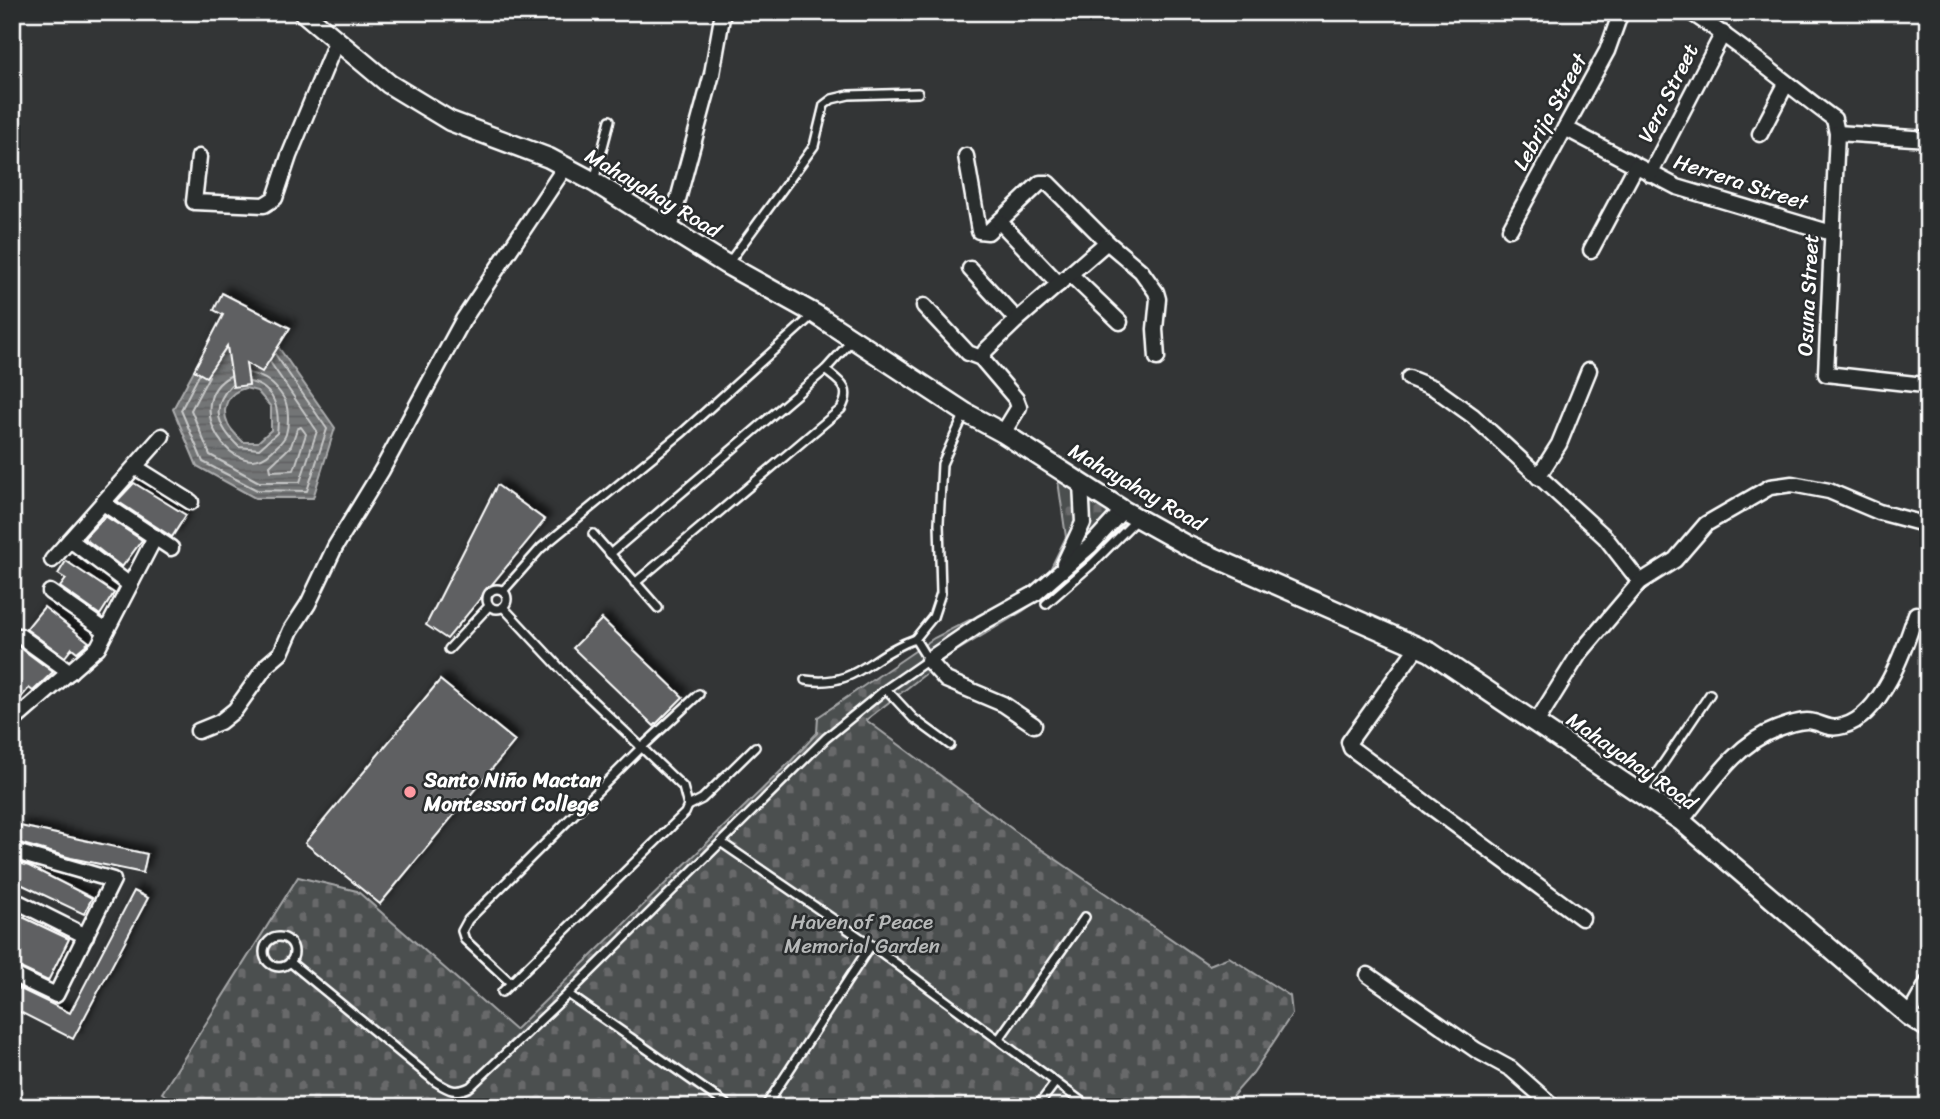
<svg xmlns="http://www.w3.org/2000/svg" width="1940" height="1119" viewBox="0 0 1940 1119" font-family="Sriracha,sans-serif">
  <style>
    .cemetery { fill: url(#cemetery-stones); stroke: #a6a7a8; stroke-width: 2 }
    .water { fill: url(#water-rules); stroke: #abacad; stroke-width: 2; fill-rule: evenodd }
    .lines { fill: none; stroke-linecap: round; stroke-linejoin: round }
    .shore { stroke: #c7c8c8; stroke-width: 2 }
    .building { fill: #5f6162; stroke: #fff; stroke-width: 2; filter: url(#shadow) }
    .service-casing { stroke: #fff; stroke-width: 12 }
    .minor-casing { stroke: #fff; stroke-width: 19 }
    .tertiary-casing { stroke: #fff; stroke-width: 23 }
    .service { stroke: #2a2d2e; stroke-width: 7 }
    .minor { stroke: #2a2d2e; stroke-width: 14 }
    .tertiary { stroke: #2a2d2e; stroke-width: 18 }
    .poi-dot { fill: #ff9aa2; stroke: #2a2d2e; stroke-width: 2.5 }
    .labels { text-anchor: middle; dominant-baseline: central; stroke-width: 5; stroke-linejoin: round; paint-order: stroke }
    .street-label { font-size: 21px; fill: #fff; stroke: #2a2d2e }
    .poi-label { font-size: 21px; font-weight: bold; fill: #fff; stroke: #2a2d2e; text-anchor: start }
    .park-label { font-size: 21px; fill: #b7b9b9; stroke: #2a2d2e }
  </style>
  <defs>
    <pattern id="cemetery-stones" width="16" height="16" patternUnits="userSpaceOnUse" patternTransform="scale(1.75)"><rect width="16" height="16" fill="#4c4f50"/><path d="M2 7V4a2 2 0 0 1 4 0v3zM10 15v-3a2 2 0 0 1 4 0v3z" fill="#67696a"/></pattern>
    <pattern id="water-rules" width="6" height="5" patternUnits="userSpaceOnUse" patternTransform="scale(1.75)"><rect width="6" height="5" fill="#737576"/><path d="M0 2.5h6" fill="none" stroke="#606061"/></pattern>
    <filter id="shadow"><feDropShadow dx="6" dy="-6" stdDeviation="3.5" flood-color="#0009"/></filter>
  </defs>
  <rect width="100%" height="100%" fill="#333536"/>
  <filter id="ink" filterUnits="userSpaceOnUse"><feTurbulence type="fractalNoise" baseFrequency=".0143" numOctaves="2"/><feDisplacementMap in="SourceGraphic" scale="14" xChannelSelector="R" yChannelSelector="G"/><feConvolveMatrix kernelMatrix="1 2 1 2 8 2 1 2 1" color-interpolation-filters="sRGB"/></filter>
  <g filter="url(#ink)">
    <path class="cemetery" d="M1058,481L1126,522L1070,577L1023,611L950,655L866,720L1015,831L1209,965L1229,957L1290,996L1292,1014L1253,1073L1223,1107H184L162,1093L298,877L357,891L515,1030L789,763L817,733L818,717L934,638L1044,582L1066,537Z"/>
    <path class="water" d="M224,323L279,348L335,428L313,498H255L197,466L173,409L218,326ZM245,388L257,391L271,407V430L258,442H243C238,436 231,431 228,424C220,407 229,392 245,388Z"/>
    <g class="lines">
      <g class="shore">
        <path d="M199,375L181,410L203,462L257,490L307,491L327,429L275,354"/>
        <path d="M209,376L191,410L210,455L259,482H300L317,431L270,362"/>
        <path d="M230,376C179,403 235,487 272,451C277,446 284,441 286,434C289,424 289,405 283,397C274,383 265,377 249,373"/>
        <path d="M231,385C209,408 219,428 239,447L259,449L277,433C280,410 275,388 250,382"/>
        <path d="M301,427L306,434L294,470L271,471L270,466L291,446L297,429Z"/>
      </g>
    </g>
    <g class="building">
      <path d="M222,293L290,328L262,372L246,363L249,385L233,387L227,346L206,377L194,370L223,315L214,310Z"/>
      <path d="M134,483L186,515L172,537L117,501Z"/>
      <path d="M497,485L545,520L447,639L426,625Z"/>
      <path d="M105,516L142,540L122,567L84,538Z"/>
      <path d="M66,561L114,593L100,615L60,587L66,579L58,574Z"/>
      <path d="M44,607L89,642L77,652L72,648L65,657L26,629Z"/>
      <path d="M602,619L683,697L654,726L573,648Z"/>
      <path d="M14,643L53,672L33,691L29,688L12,708Z"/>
      <path d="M440,680L515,741L380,904L305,843Z"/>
      <path d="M20,826L147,854L143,873L71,858L16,842Z"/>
      <path d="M12,861L29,866L92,898L84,914L12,880Z"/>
      <path d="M134,891L148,898L73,1039L12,1008V985L70,1013Z"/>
      <path d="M12,912L69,939L48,981L12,964Z"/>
    </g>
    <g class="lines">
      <g class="service-casing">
        <g id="service">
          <path d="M594,181L610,120"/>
          <path d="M727,265L814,146L824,105L832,99L849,95L918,93"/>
          <path d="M593,534L658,608"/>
          <path d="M610,554L825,370L853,339"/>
          <path d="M635,583L841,409C853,388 840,382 825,370"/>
          <circle cx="497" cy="599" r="10"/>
          <path d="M503,591L541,548L683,432L814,314"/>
          <path d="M1046,604L1092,564L1137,519"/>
          <path d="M449,649L489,606"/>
          <path d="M805,680C858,688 869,655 915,639"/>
          <path d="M886,689L913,718L950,745"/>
          <path d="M1643,793L1710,694"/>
          <path d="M688,806L702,799L755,747"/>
          <path d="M722,843L871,945L1089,1107"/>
          <circle cx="279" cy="952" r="15"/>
          <path d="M290,962L436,1082C449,1090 455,1094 470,1087L568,994L826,738L886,689L928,660L915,639L933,617L941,593L939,523L942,464L965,413"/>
          <path d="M511,983L465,940L462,931L468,920L641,748L699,694"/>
          <path d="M502,992L685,813L688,806L683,787L573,682L503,607"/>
          <path d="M568,994L730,1107"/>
          <path d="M999,1039L1085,917"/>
          <path d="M765,1107L871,945"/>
          <path d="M1037,1107L1055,1083"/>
        </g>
      </g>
      <g class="minor-casing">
        <g id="minor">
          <path d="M1690,12C1741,44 1786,84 1834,119L1837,133L1826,374L1924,385"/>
          <path d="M1565,128L1677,187L1832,233"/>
          <path d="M1837,133L1928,139"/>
          <path d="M1760,134L1786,84"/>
          <path d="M966,156L979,231L988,232L1040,183H1048L1107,242L1141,271L1156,292L1158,299L1155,329L1157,358"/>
          <path d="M199,157L194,202L264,205L275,198L289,156L336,42"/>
          <path d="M1650,174L1723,33"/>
          <path d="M1000,222L1059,284"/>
          <path d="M670,229L712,74L723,12"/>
          <path d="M1510,229L1607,51L1621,12"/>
          <path d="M1591,250L1636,166"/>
          <path d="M970,269L1017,320"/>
          <path d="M1070,274L1120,322"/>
          <path d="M924,306L968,353L981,358L1016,399L1019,407L1003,433"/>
          <path d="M981,358L986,350L1017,320L1107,242"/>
          <path d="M1409,378L1434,388L1473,416L1605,537L1640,582"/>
          <path d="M135,467L191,502"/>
          <path d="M1538,477L1559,444L1589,370"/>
          <path d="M103,503L171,548"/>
          <path d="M70,540L130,585"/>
          <path d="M52,560L162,436"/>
          <path d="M1064,564L1083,523L1081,483"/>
          <path d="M50,592L106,631"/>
          <path d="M20,636L70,672"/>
          <path d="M1418,646L1349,742L1351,748L1582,918"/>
          <path d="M12,722L98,647L155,537"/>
          <path d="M1536,723L1579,654L1640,582L1675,560L1706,524L1770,487L1792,484L1829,491L1879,512L1928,525"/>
          <path d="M1034,725L1003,704L946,680L928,660L982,623L1036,593L1090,546L1123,510"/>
          <path d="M198,731L220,722L235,710L267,665L281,653L291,630L308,604L335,547L382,470L463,320L565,167"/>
          <path d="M1681,821C1708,789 1735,744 1776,729C1784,726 1798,721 1807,721C1820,721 1827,731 1843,726C1882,716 1905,648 1916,614"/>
          <path d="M12,851L113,880L56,995L12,974"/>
          <path d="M12,899L86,936"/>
          <path d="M1368,975L1476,1050L1511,1069L1554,1107"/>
          <path d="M1909,1016L1928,982"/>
        </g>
      </g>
      <g class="tertiary-casing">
        <path id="tertiary" d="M303,12L389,84L450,121L549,158L594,182L727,265L815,314L966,413L1003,433L1123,510L1186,545L1430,652L1681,821L1909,1016L1928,1028"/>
      </g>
      <use href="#service" class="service"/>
      <use href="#minor" class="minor"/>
      <use href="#tertiary" class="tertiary"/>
    </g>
  </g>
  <circle class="poi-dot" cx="410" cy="792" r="7"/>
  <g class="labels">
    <g class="street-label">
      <text transform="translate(1668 93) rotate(-63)">Vera Street</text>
      <text transform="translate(1550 112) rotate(-61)">Lebrija Street</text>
      <text transform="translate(1741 182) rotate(18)">Herrera Street</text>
      <text transform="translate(653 193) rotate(31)">Mahayahay Road</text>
      <text transform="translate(1808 295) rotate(-87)">Osuna Street</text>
      <text transform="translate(1137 487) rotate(30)">Mahayahay Road</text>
      <text transform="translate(1632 761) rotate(35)">Mahayahay Road</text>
    </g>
    <g class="poi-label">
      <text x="424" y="780">Santo Niño Mactan<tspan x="424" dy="24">Montessori College</tspan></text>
    </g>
    <g class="park-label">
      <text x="862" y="922">Haven of Peace<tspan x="862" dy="24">Memorial Garden</tspan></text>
    </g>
  </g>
  <rect width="1940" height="1119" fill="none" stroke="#2a2d2e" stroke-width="42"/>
  <rect x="21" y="21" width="1898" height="1077" fill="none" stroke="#fff" stroke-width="2.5" filter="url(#ink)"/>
</svg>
